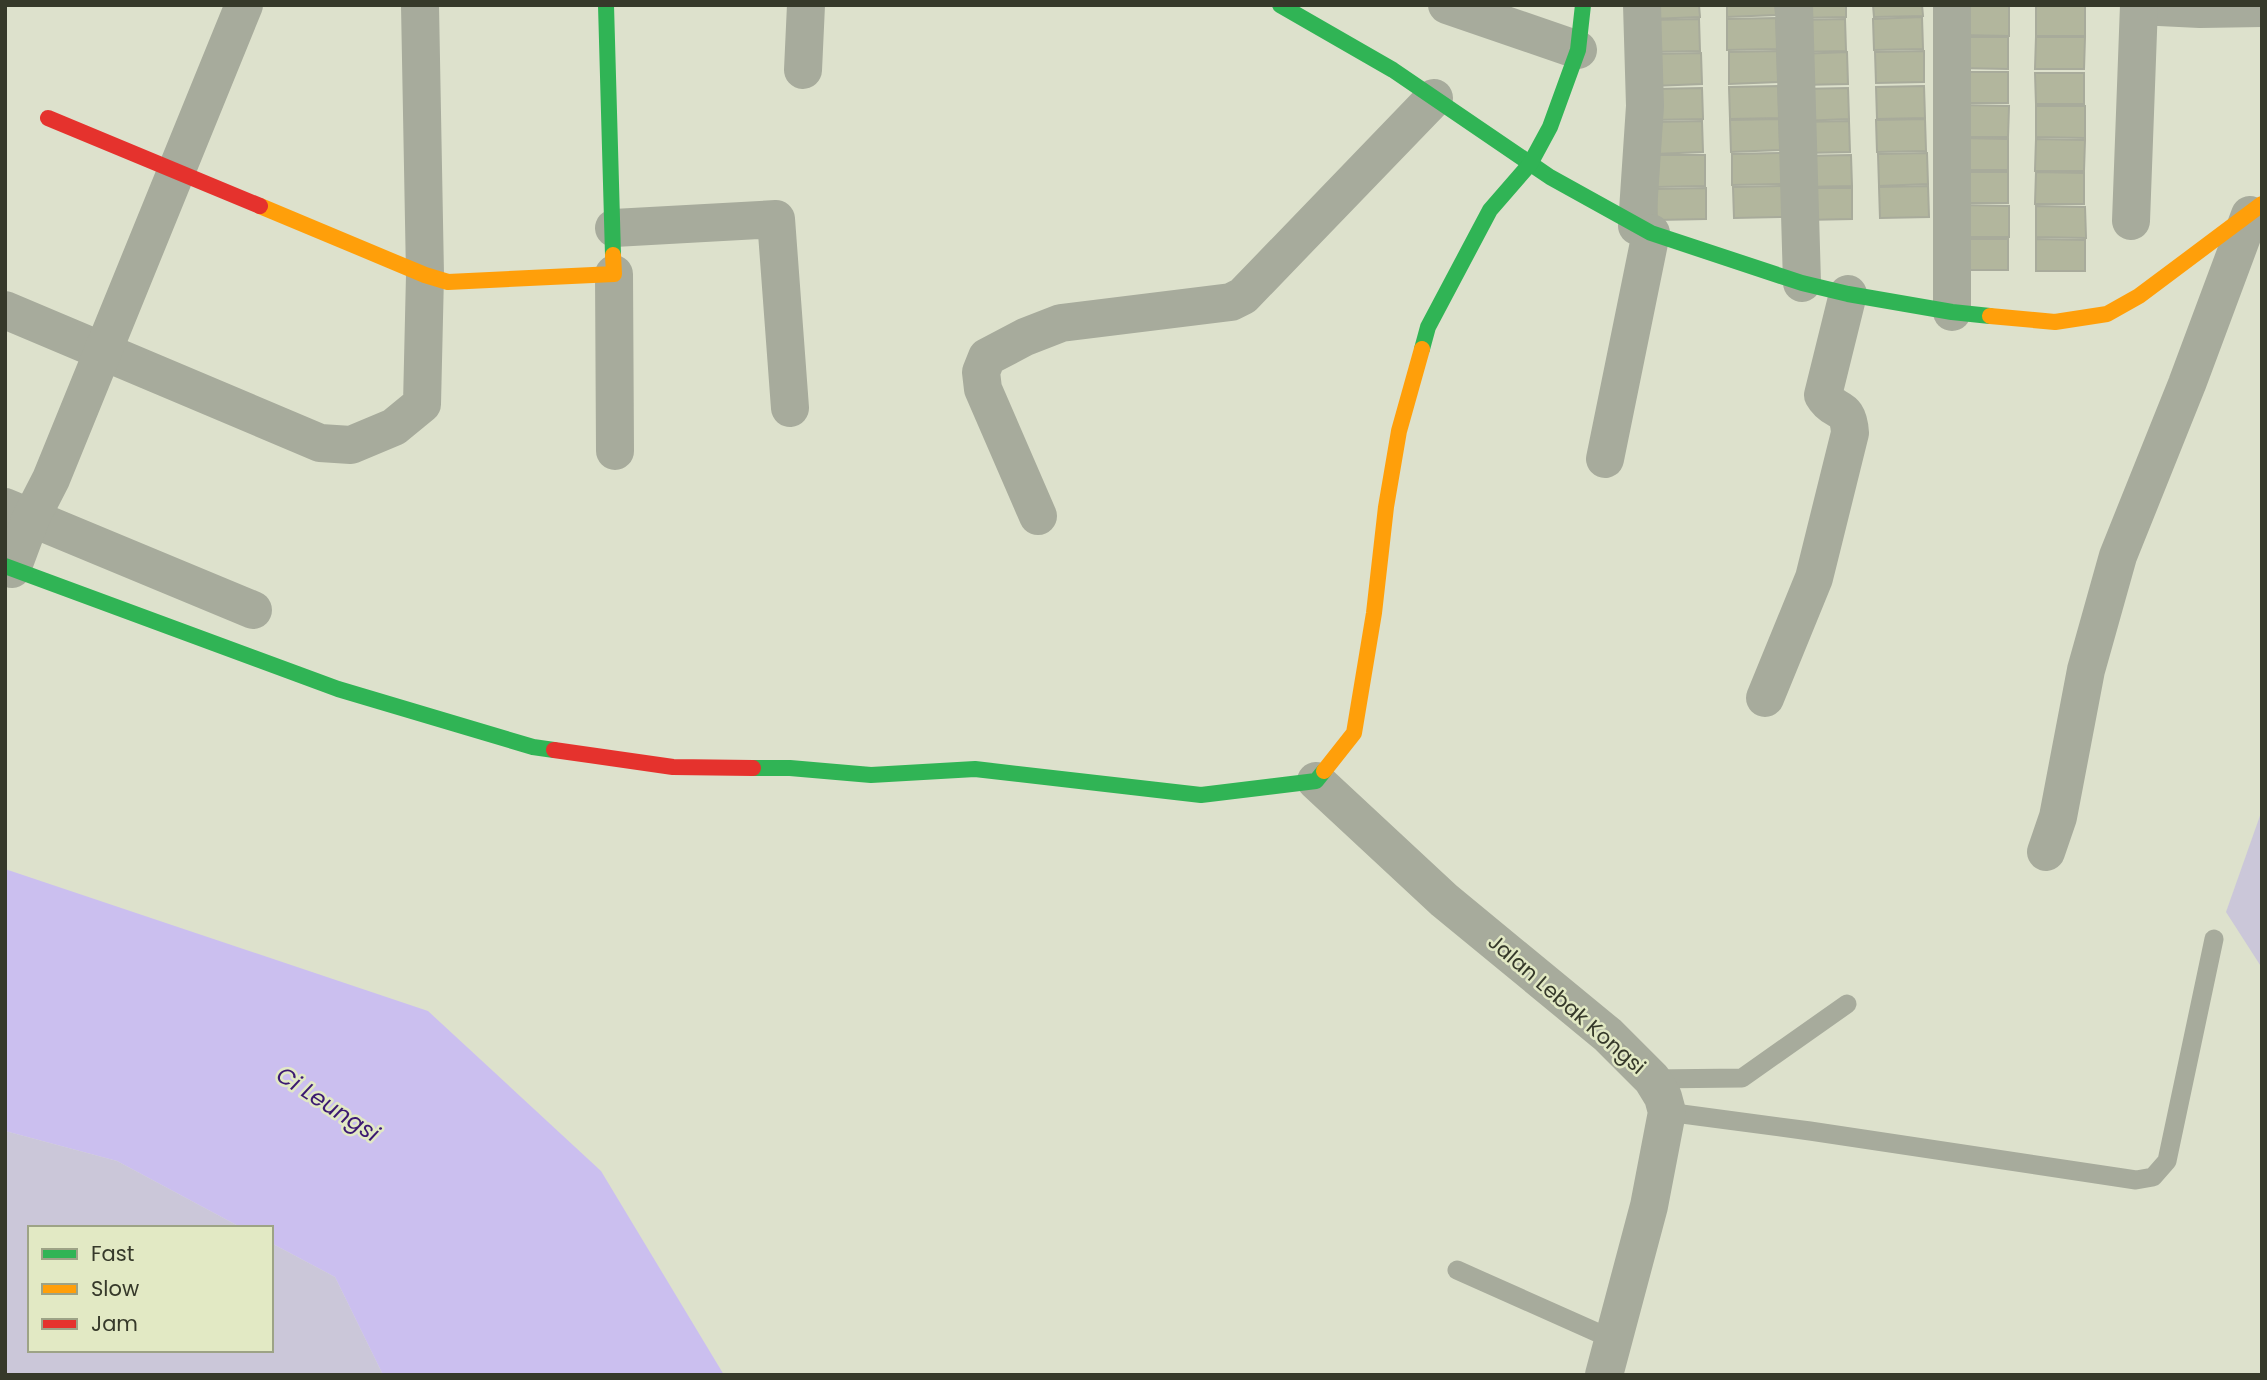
<svg xmlns="http://www.w3.org/2000/svg" width="2267" height="1380" viewBox="0 0 2267 1380" font-family="Poppins,sans-serif">
  <style>
    .green { fill: #cbc7d9 }
    .water { fill: #cbbfef }
    .building { fill: #b2b69d; stroke: #a8ab9b; stroke-width: 2 }
    .lines { fill: none; stroke-linecap: round; stroke-linejoin: round }
    .lane { stroke: #a7ab9c; stroke-width: 19 }
    .street { stroke: #a7ab9c; stroke-width: 38 }
    .fast { stroke: #30b455; stroke-width: 16 }
    .slow { stroke: #ff9f0a; stroke-width: 16 }
    .jam { stroke: #e5322d; stroke-width: 16 }
    .labels { text-anchor: middle; dominant-baseline: central; stroke-width: 5; stroke-linejoin: round; paint-order: stroke }
    .street-label { font-size: 21px; fill: #36392a; stroke: #e2e9c4 }
    .water-label { font-size: 23px; font-style: italic; fill: #3b1971; stroke: #e2e9c4 }
  </style>
  <rect width="100%" height="100%" fill="#dde1cc"/>
  <g class="green">
    <path d="M2262,810V968L2226,912Z"/>
    <path d="M5,1131L117,1161L242,1228H30V1350H271V1243L335,1277L383,1375H5Z"/>
  </g>
  <path class="water" d="M5,869L428,1011L601,1171L724,1375H383L335,1277L271,1243V1228H242L117,1161L5,1131Z"/>
  <g class="building">
    <path d="M1651,5H1699L1700,17L1651,19Z"/>
    <path d="M1727,5H1775L1776,15L1727,17Z"/>
    <path d="M1797,5H1846V17L1797,18Z"/>
    <path d="M1873,5H1922L1923,16L1874,17Z"/>
    <path d="M1960,5H2009V36L1960,35Z"/>
    <rect x="2036" y="5" width="49" height="31"/>
    <path d="M1922,17L1923,49L1874,50L1873,19Z"/>
    <path d="M1776,18L1777,49L1727,50V19Z"/>
    <path d="M1699,19L1700,51L1651,52L1650,20Z"/>
    <path d="M1845,19L1846,51L1798,52L1797,20Z"/>
    <path d="M1959,37H2008V69L1959,68Z"/>
    <path d="M2036,37H2085L2084,69H2035Z"/>
    <path d="M1777,51L1778,82L1729,84V52Z"/>
    <path d="M1924,51V82L1876,83L1875,52Z"/>
    <path d="M1847,52L1848,84L1800,85L1799,54Z"/>
    <path d="M1701,53L1702,84L1653,86L1652,54Z"/>
    <rect x="1959" y="72" width="49" height="31"/>
    <path d="M2035,73H2084V104H2036Z"/>
    <path d="M1778,86L1779,118L1730,119L1729,87Z"/>
    <path d="M1924,86L1925,118L1877,119L1876,87Z"/>
    <path d="M1702,88L1703,119L1654,120L1653,89Z"/>
    <path d="M1848,88L1849,119L1801,121L1800,89Z"/>
    <path d="M1960,105L2009,106L2008,137H1959Z"/>
    <path d="M2036,106H2085V138L2036,137Z"/>
    <path d="M1779,119L1780,150L1731,152L1730,120Z"/>
    <path d="M1925,119L1926,151L1877,152L1876,120Z"/>
    <path d="M1702,121L1703,152L1655,154L1654,122Z"/>
    <path d="M1849,121L1850,152L1801,153L1800,122Z"/>
    <path d="M1959,138L2008,139V170H1960Z"/>
    <path d="M2036,139L2085,140L2084,171H2035Z"/>
    <path d="M1781,153L1782,184L1732,185V154Z"/>
    <path d="M1927,153L1928,184L1879,186L1878,154Z"/>
    <path d="M1655,155H1705V186L1656,187Z"/>
    <path d="M1851,155L1852,186L1802,187V156Z"/>
    <rect x="1959" y="172" width="49" height="31"/>
    <path d="M2036,172L2084,173V204H2035Z"/>
    <path d="M1782,186V217L1734,218L1733,187Z"/>
    <path d="M1928,186L1929,217L1880,218L1879,187Z"/>
    <path d="M1706,188V219L1657,220L1656,189Z"/>
    <path d="M1803,188H1852V219L1804,220Z"/>
    <path d="M1960,205L2009,206V237H1960Z"/>
    <path d="M2036,206L2085,207L2086,238L2036,237Z"/>
    <rect x="1959" y="239" width="49" height="31"/>
    <path d="M2036,239L2085,240V271H2036Z"/>
  </g>
  <g class="lines">
    <g class="lane">
      <path d="M1652,1079L1742,1078L1847,1004"/>
      <path d="M1667,1112L1810,1131L2136,1180L2153,1177L2167,1161L2214,939"/>
      <path d="M1457,1270L1614,1340"/>
    </g>
    <g class="street">
      <path d="M1447,5L1578,50"/>
      <path d="M1794,5L1802,283"/>
      <path d="M2139,6L2200,9L2262,8"/>
      <path d="M803,70L806,5"/>
      <path d="M2131,221L2139,5"/>
      <path d="M1637,226L1645,106L1642,5"/>
      <path d="M614,228L776,219L790,408"/>
      <path d="M614,274L615,451"/>
      <path d="M5,310L320,443L351,445L394,427L422,404L425,275L420,5"/>
      <path d="M1952,312V5"/>
      <path d="M1605,459L1651,233"/>
      <path d="M5,507L253,610"/>
      <path d="M1038,516L983,389L981,372L987,357L1025,337L1061,323L1231,302L1243,296L1434,98"/>
      <path d="M12,569L31,518L51,479L244,5"/>
      <path d="M1765,698L1814,578L1850,433C1848,402 1834,415 1823,395L1848,294"/>
      <path d="M1316,781L1444,900L1608,1035L1652,1079L1663,1097L1667,1112L1649,1206L1604,1375"/>
      <path d="M2046,852L2058,817L2086,670L2118,556L2187,384L2250,215"/>
    </g>
    <g class="fast">
      <path d="M606,5L613,255"/>
      <path d="M1280,5L1393,70L1550,177L1651,233L1802,283L1848,294L1952,312L1990,316"/>
      <path d="M1422,349L1428,327L1490,210L1530,164L1550,127L1578,50L1583,5"/>
      <path d="M5,566L338,689L533,747L554,750"/>
      <path d="M753,768H790L871,775L975,769L1201,795L1316,781L1324,771"/>
    </g>
    <g class="slow">
      <path d="M260,206L425,275L448,282L614,274L613,255"/>
      <path d="M1990,316L2055,322L2107,314L2139,296L2262,204"/>
      <path d="M1324,771L1354,733L1374,613L1386,507L1399,431L1422,349"/>
    </g>
    <g class="jam">
      <path d="M48,118L260,206"/>
      <path d="M554,750L673,767L753,768"/>
    </g>
  </g>
  <g class="labels">
    <g class="street-label">
      <text transform="translate(1567 1004) rotate(41)">Jalan Lebak Kongsi</text>
    </g>
    <g class="water-label">
      <text transform="translate(328 1104) rotate(33)">Ci Leungsi</text>
    </g>
  </g>
  <rect width="2267" height="1380" fill="none" stroke="#36392a" stroke-width="14"/>
  <rect x="28" y="1226" width="245" height="126" fill="#e2e9c4" stroke="#9da386" stroke-width="2"/>
  <rect x="42" y="1249" width="35" height="10" fill="#30b455" stroke="#9da386" stroke-width="2"/>
  <text x="91" y="1261" font-size="21" fill="#36392a">Fast</text>
  <rect x="42" y="1284" width="35" height="10" fill="#ff9f0a" stroke="#9da386" stroke-width="2"/>
  <text x="91" y="1296" font-size="21" fill="#36392a">Slow</text>
  <rect x="42" y="1319" width="35" height="10" fill="#e5322d" stroke="#9da386" stroke-width="2"/>
  <text x="91" y="1331" font-size="21" fill="#36392a">Jam</text>
</svg>
